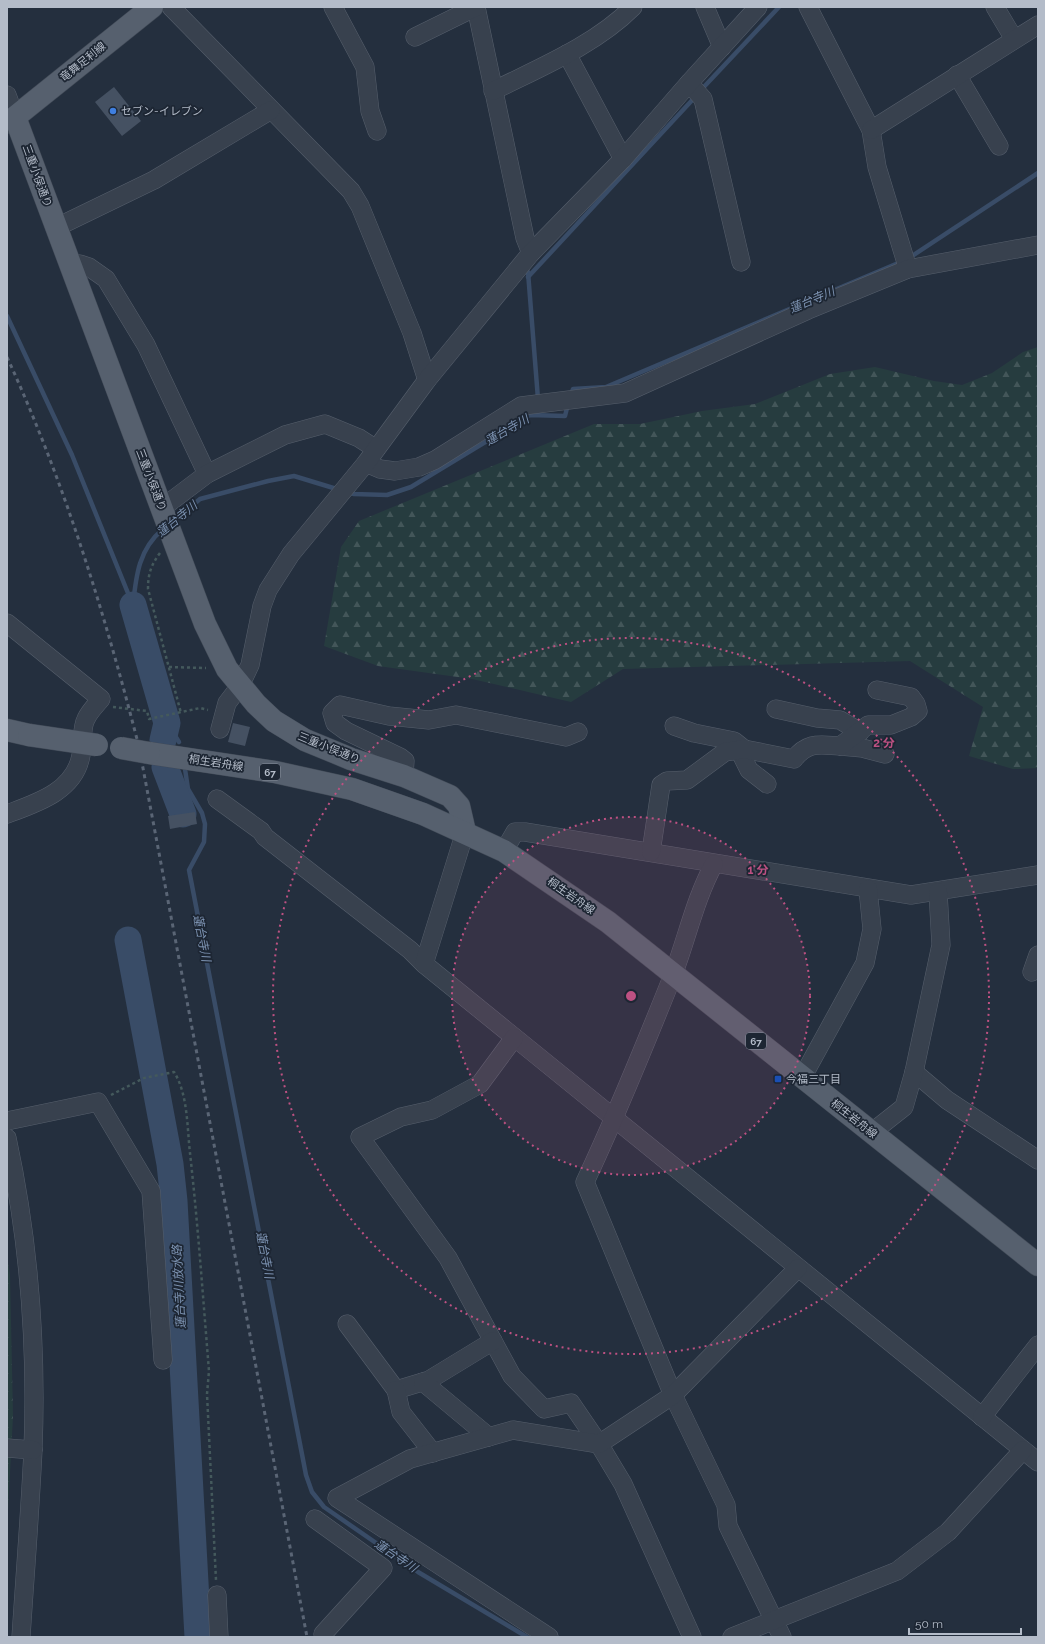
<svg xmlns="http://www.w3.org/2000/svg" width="1045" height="1644" viewBox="0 0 1045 1644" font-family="Raleway,'Noto Sans JP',sans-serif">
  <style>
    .forest { fill: url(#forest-firs) }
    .park { fill: url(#park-crowns) }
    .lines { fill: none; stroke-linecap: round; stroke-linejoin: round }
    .stream { stroke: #394c67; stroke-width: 4.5 }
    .river { stroke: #394c67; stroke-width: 27 }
    .building { fill: #455162 }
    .minor-casing { stroke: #565f6c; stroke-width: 19 }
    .major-casing { stroke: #414a57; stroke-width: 23 }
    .path { stroke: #44595c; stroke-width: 2.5; stroke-dasharray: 3 3; stroke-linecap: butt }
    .minor { stroke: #38414e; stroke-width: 18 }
    .major { stroke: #56606e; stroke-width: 22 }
    .rail { stroke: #5a6575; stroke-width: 3; stroke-dasharray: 4 4; stroke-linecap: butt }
    .major-bridge-casing { stroke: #414a57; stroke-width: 23; stroke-linecap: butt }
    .major-bridge { stroke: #56606e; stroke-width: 22 }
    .ring { fill: none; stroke: #bd5182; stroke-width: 2; stroke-dasharray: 2 4 }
    .shop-dot { fill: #3f7fe0; stroke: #1d2633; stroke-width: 1.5 }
    .transit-dot { fill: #1a4fb4; stroke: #1d2633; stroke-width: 1.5 }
    .labels { text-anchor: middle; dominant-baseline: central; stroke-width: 3.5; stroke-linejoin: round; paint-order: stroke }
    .shield { fill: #1d2633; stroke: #878f9c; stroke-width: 1 }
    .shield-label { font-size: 10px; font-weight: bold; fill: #b4bcc9 }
    .street-label { font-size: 11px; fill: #b4bcc9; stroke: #1d2633 }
    .poi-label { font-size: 11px; fill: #b4bcc9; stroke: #1d2633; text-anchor: start }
    .water-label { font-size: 12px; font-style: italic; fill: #7c92b1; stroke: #1d2633 }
    .centre { fill: #bd5182; stroke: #1d2633; stroke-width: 2 }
    .ring-label { font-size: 12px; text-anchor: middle; font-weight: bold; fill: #bd5182; stroke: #1d2633; stroke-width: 3.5; stroke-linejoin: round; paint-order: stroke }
  </style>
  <defs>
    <pattern id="forest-firs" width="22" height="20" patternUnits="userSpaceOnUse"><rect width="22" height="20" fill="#263c3f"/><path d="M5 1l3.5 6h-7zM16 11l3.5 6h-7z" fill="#435659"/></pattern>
    <pattern id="park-crowns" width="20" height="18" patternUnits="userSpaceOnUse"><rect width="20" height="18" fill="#263c3f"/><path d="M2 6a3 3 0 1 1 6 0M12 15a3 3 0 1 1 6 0" fill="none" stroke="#435659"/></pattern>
  </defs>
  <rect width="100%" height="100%" fill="#242f3e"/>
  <path class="forest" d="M1038,347V768L1013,769L969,756L983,707L910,661L623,669L571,702L472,679L378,666L324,646L341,547L359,521L594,424H640L702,411L755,404L830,374L875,367L934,381L962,385L992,373L1023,352Z"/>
  <path class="park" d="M7,1256L10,1275L13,1416L7,1529Z"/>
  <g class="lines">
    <g class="stream">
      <path d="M701,90L779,7"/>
      <path d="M909,258L1038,173"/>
      <path d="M528,272L538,399"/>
      <path d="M528,277L696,96"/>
      <path d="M7,316L72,455L132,603"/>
      <path d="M571,395L573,389L606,387L903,261"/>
      <path d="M347,492L354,494L387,495L411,487L530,415L565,416L568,404"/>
      <path d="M174,521L200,499L268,481L294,476L340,490"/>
      <path d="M133,605C136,575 139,549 163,529"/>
      <path d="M167,723L179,742"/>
      <path d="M185,769L188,789L202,813L205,824L204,842L189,870L306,1475L312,1492L324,1507L418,1572L527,1637"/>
    </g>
    <g class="river">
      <path d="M133,605L167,723L163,740"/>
      <path d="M165,767L183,814"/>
      <path d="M128,940L170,1164L174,1201L198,1637"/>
    </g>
  </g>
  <g class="building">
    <path d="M114,87L141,121L122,136L95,102Z"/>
    <path d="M233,723L250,727L245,746L228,742Z"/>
    <path d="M195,812L197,824L170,829L168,816Z"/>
  </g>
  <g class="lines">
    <g class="minor-casing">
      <g id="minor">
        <path d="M171,7L351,191L360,206L412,333L427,380"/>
        <path d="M333,7L365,67L370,111L377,131"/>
        <path d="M476,7L525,238L531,253"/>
        <path d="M705,7L722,47"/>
        <path d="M808,7L871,130L877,167L908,269"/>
        <path d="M995,7L1014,39"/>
        <path d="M415,37L476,7"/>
        <path d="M567,54L623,159"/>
        <path d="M957,75L999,146"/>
        <path d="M689,83L703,99L741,262"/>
        <path d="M493,91C541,67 595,45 633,7"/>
        <path d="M7,95L15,117L7,124"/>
        <path d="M871,130L1038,25"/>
        <path d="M55,228L154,180L271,110"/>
        <path d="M71,265L80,264L89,267L106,279L146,345L207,474"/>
        <path d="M366,463L380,469L395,471L419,467L435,460L521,406L625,393L808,310L908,269L1038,245"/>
        <path d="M162,508L207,474L285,435L325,424L359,438L376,449"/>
        <path d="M7,623L101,699C96,705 89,712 86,719C81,728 83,745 81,755C75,791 37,803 7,814"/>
        <path d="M776,709L817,718L840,720L860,732"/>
        <path d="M674,726L694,733L734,741L744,749"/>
        <path d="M220,729L227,703L240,686L250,665L262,606L268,590L291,554L366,463L427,380L531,253L623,159L689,83L758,7"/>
        <path d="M840,746L862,748L885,754"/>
        <path d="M739,750L749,770L767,784"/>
        <path d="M404,776L405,761L400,757L346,731L335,723L332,713L340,705L389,716L429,720L456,715L566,737L578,732"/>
        <path d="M217,799L261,831L265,837L410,950L424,964L1038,1462"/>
        <path d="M504,851L515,832H525L911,895L1038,875"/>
        <path d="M651,852L661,785L667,781L687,780L725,752L744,749L794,759C808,741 820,745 840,746L868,725H891L911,717L918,711L916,704L911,697L877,690"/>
        <path d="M714,864C695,899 687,938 673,975C645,1045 617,1114 585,1182L673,1395L726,1505L728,1526L782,1637"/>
        <path d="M424,964L465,832"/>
        <path d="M1032,972L1038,955"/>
        <path d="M514,1038L480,1084L432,1110L401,1117L360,1137L448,1258L512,1376L544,1409L571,1403L599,1444L623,1484L692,1637"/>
        <path d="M914,1072L947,1100L1038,1160"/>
        <path d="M802,1078L865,963L872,929L868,889"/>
        <path d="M7,1121L98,1102L151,1191L163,1360"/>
        <path d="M871,1133L904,1107L914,1072L941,945L938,892"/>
        <path d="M7,1138C29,1240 37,1346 33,1450C30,1513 25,1575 21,1637"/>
        <path d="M347,1324L396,1390L429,1380L493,1341"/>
        <path d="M423,1382L489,1437"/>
        <path d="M396,1390L401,1412L433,1453"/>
        <path d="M982,1417L1038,1345"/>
        <path d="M7,1448L33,1450"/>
        <path d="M315,1519L383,1568L323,1634L324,1637"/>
        <path d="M217,1595L219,1637"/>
        <path d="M549,1637L337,1498L410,1459L513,1430L599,1444L673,1395L798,1268"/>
        <path d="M732,1637L897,1571L948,1532L1023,1450"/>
      </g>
    </g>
    <g class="major-casing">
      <g id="major">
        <path d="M152,7L15,117L205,624L227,669L256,704L274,721L305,740L351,759L404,776L450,796L459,806L465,832"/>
        <path d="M7,730L29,735"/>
        <path d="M149,753L275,772L352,789L423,814L504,851L608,922L1038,1265"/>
      </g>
    </g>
    <g class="path">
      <path d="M160,553C151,565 148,574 148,589L181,713"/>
      <path d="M169,667L206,668"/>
      <path d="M113,707L147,711L149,719L200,708L208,710"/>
      <path d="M111,1095L144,1078L174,1072C188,1094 187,1127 190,1153C198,1225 203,1298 209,1371L207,1394L216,1580"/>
    </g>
    <use href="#minor" class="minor"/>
    <use href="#major" class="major"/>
    <path class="rail" d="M7,357C64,481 105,614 139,747L307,1637"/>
    <g class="major-bridge-casing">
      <g id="major-bridge">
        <path d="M29,735L97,745"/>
        <path d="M121,748L149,753"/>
      </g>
    </g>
    <use href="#major-bridge" class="major-bridge"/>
  </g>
  <circle cx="631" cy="996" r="179" fill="#bd5182" fill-opacity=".12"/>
  <g class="ring">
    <circle cx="631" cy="996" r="179"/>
    <circle cx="631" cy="996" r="358"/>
  </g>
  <circle class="shop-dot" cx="113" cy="111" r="4"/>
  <rect class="transit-dot" x="774" y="1075" width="8" height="8" rx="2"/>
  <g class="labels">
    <g class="shield">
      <rect x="260" y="764" width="20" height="16" rx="3"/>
      <rect x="746" y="1033" width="20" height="16" rx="3"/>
    </g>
    <g class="shield-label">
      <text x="270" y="772">67</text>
      <text x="756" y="1041">67</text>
    </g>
    <g class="street-label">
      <text transform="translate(83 62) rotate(-39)">竜舞足利線</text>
      <text transform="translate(37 176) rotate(70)">三重小俣通り</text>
      <text transform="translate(151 480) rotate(69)">三重小俣通り</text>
      <text transform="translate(329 748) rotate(22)">三重小俣通り</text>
      <text transform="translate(216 763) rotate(9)">桐生岩舟線</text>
      <text transform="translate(571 896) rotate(35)">桐生岩舟線</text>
      <text transform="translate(854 1119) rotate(38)">桐生岩舟線</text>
    </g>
    <g class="poi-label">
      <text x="121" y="111">セブン-イレブン</text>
      <text x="786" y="1079">今福三丁目</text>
    </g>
    <g class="water-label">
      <text transform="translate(812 300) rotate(-23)">蓮台寺川</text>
      <text transform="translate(507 430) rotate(-30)">蓮台寺川</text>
      <text transform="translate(177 519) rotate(-39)">蓮台寺川</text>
      <text transform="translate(202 938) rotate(79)">蓮台寺川</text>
      <text transform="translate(265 1255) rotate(79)">蓮台寺川</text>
      <text transform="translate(179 1287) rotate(-93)">蓮台寺川放水路</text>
      <text transform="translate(396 1556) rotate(34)">蓮台寺川</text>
    </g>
  </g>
  <circle cx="631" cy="996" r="6" class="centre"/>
  <g class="ring-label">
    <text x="884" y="747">2 分</text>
    <text x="758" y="874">1 分</text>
  </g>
  <rect width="1045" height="1644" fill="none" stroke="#b4bcc9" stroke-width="16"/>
  <path d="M909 1628v6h112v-6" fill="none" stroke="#b4bcc9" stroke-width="2"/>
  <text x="915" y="1628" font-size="12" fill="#b4bcc9" stroke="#1d2633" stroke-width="3" paint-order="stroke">50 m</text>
</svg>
